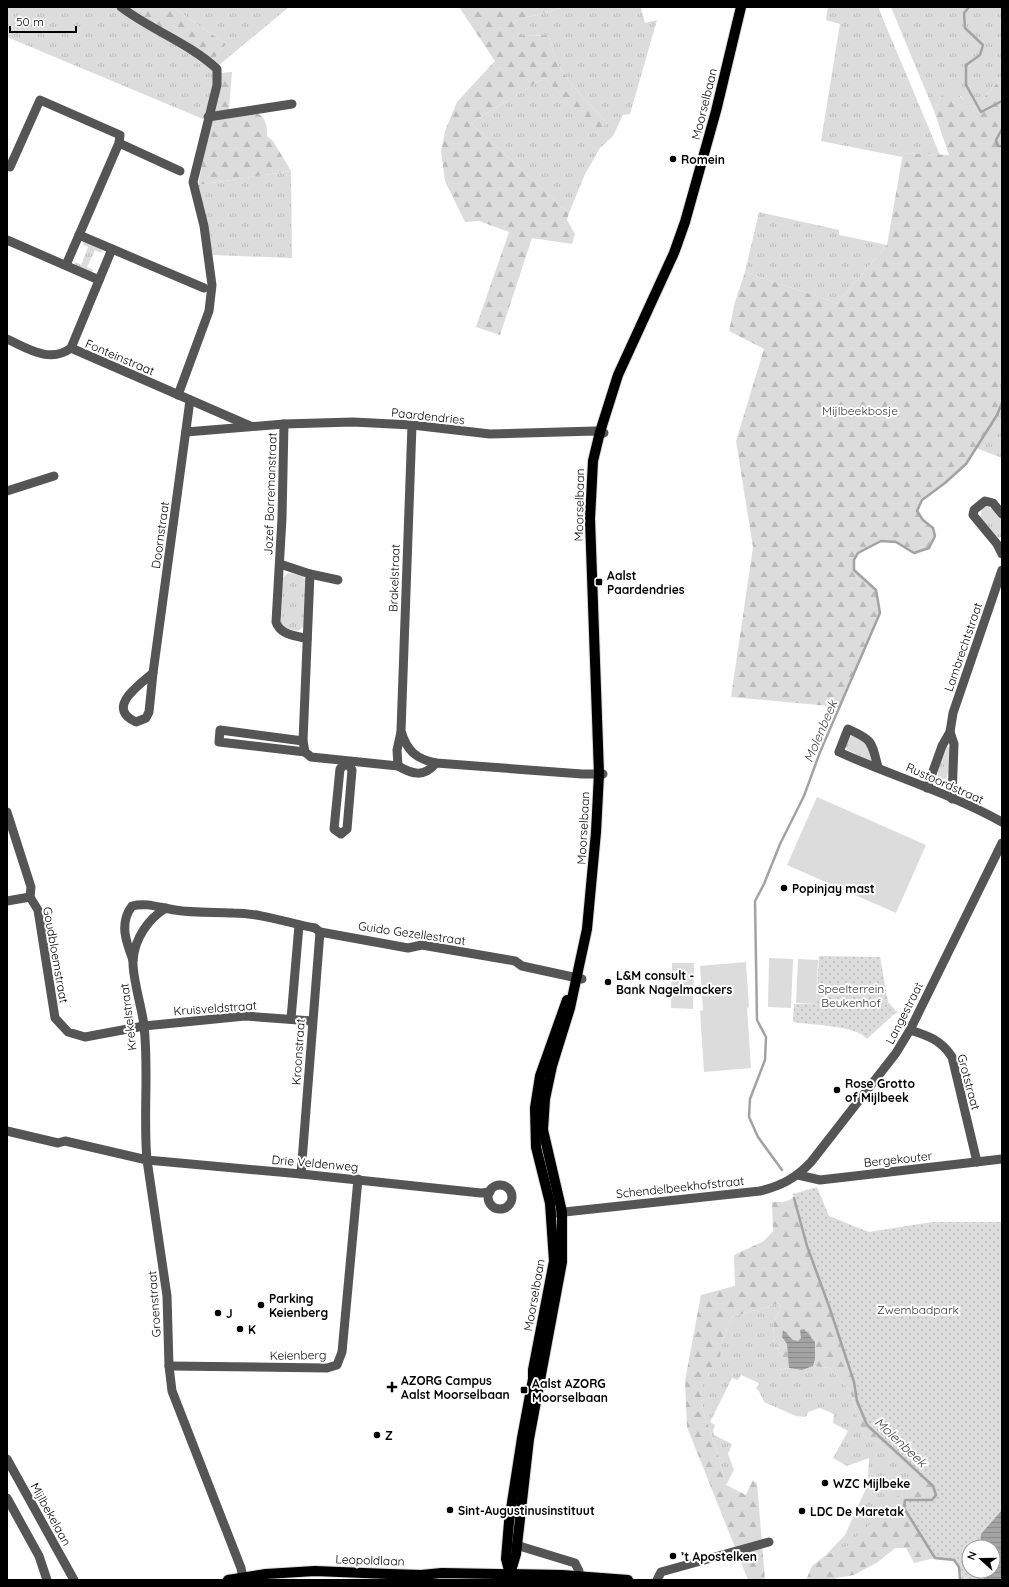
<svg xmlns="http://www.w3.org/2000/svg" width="1009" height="1587" viewBox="0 0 1009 1587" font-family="Quicksand,sans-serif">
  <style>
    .grass { fill: url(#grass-tufts) }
    .forest { fill: url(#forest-firs) }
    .park { fill: url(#park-dots); fill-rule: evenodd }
    .garden { fill: #dcdcdc }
    .water { fill: url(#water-rules) }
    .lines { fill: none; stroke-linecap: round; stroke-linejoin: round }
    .stream { stroke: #a3a3a3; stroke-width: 2.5 }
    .major-casing { stroke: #dbdbdb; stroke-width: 12 }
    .minor { stroke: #555; stroke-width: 9 }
    .major { stroke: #000; stroke-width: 10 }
    .poi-dot { fill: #000; stroke: #fff; stroke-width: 1.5 }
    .labels { text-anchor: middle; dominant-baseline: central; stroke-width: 4; stroke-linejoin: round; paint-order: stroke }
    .street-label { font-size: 12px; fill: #000; stroke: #fff }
    .poi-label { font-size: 12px; font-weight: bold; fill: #000; stroke: #fff; text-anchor: start }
    .park-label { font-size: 12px; fill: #333; stroke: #fff }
    .water-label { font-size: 13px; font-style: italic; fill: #444; stroke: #fff }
  </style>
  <defs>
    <pattern id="grass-tufts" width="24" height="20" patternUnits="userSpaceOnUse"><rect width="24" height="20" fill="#dcdcdc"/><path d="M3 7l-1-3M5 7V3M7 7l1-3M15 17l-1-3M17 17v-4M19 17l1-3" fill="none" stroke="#bbb"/></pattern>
    <pattern id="forest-firs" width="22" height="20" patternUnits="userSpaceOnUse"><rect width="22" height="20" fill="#dcdcdc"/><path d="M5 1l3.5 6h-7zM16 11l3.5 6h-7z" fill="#bbb"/></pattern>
    <pattern id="park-dots" width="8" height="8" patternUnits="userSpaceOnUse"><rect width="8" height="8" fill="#dcdcdc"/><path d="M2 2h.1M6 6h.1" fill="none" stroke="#bbb" stroke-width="1.8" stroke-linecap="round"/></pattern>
    <pattern id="water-rules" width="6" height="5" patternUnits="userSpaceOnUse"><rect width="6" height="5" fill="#a3a3a3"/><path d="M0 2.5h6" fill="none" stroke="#8b8b8b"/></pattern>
  </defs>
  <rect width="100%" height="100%" fill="#fff"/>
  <g class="grass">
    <path d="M7,7H116L127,16L205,61C207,64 212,68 213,71C217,82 207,108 203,119L7,37Z"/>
    <path d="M172,7H289L219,65L213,60L226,44Z"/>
    <path d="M565,7H642L641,8L645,23L657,20L630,114L623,115L613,136L600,148L585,174L569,213L471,123L544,78L597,131L607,123L572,85L558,65L548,35L523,36L518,31L514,21Z"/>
    <path d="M828,7H878L940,155L903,153L902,157L821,141L840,24L826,20Z"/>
    <path d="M891,7H1002V81L997,83L973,110L967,105L961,96L942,95L934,111Z"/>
    <path d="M291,171L292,258L213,255L198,185Z"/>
    <path d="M759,212L839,230V235L887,245L837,303L745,272Z"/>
    <path d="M84,242L102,250L101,253L95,250L87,267L93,270L92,273L74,265L75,262L81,265L88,247L83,245Z"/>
    <path d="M1002,403V458L976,448L997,415Z"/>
    <path d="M986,506L994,510L1002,518V537L998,538L980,518L982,508Z"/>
    <path d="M288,573L301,575L306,580L304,626L298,631L285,628L281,623L282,579Z"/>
    <path d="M852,736L866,741L873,762L847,750L845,745L849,738Z"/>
    <path d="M946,746L950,748L949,772L942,787C932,775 942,759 946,746Z"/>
    <path d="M780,1303L781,1309L774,1321L773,1336L780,1354V1370L787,1368L802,1370L813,1366L830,1368L850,1391L864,1437L885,1444L922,1475L848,1546L826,1555L845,1535L868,1484L869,1458L847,1466L833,1458L848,1431L833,1423L834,1414L820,1408L808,1412L806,1417L796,1416L764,1402L759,1391L756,1389L759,1383L741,1375L738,1380L732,1378L710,1422L715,1425L713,1431L714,1435L732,1444L728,1454L734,1470L726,1485L717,1451L703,1410L700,1390L707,1377L719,1361L721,1343L732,1317Z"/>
  </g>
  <g class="forest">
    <path d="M127,7H172L226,44L213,60Z"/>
    <path d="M459,7H565L514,21L518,31L523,36L548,35L558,65L572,85L607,123L597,132L544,78L471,123L569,213L567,220L575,234L572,244L532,238L500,335L476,327L509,232L479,221L465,222L445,181L441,151L445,131L457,102L495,61Z"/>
    <path d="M232,72L229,109L244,107L246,110C263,113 267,118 267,136L273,141L291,171L198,185L221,73Z"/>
    <path d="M1002,81V403L997,415L966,464L945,483L922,500L917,511L923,520L933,528L935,536L929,548L914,553L896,542L881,541L858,553L854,560V570L876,590L880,613L840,707L731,697L753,547L736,441L764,349L729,331L735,302L745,272L837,303L887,245L903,153L949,155L934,111L942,95L953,89L973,110L997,83Z"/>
    <path d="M794,1198L807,1246L838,1333L867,1425L885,1444L864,1437L850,1391L830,1368L813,1366L802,1370L787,1368L779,1370L780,1354L773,1336L774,1321L781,1309L780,1303L732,1317L721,1343L720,1361L707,1377L700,1390L703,1410L717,1451L726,1485L746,1495L753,1480L757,1483L765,1580H748L687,1427L685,1381L701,1295L735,1286L734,1255L764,1241L773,1231L772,1202H784Z"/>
    <path d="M922,1475L933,1486L936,1495L932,1500H905L935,1558L914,1563L906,1548H895L878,1562L854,1575L836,1578L834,1580H806L812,1566L826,1555L848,1546L914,1480Z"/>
  </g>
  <g class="park">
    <path d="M819,956L880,957L888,1002L898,1013L894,1014L867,1039C856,1025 810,1025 793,1022L794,1004H816Z"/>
    <path d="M817,1187L829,1216L869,1232L932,1222H1002V1580H960L959,1567L954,1560L935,1558L904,1508L905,1500H932L936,1495C927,1467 883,1451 867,1425C857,1410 857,1390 851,1373C838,1331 821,1289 807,1247C801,1230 800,1211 793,1194ZM969,1547H993V1571H969Z"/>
  </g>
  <g class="garden">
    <path d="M817,797L926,845L896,913L787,865Z"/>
    <path d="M769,958L793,959L791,1008L768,1007Z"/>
    <path d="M798,959L818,960L816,1004L796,1003Z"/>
    <path d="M746,962L749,1007L747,1008L751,1068L704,1072L700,1011L703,1010L700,966Z"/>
    <path d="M672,963H694L693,1009L671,1008Z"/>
    <path d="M901,1482L904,1484L894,1501L891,1499Z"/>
  </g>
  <g class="water">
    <path d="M804,1329L815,1342V1359L813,1366L802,1370L789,1368L787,1344L782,1337L783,1330L793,1340L798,1341L801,1338L800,1330Z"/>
    <path d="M1002,1510V1580H984L982,1571H993V1547H980L981,1534Z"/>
  </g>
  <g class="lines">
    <g class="stream">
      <path d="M969,7L964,13L965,28L983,45L980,55L966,65V85L981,112L1002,101"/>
      <path d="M1002,129L996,140L998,146H1002"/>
      <path d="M1002,384V388"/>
      <path d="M782,1170L758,1137L749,1117L750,1099L765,1060L766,1037L757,1020L755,901L764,884L780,844L804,796L820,752L880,613L876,590L854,570V560L858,553L881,541L896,542L914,553L929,548L935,536L933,528L923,520L917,511L922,500L945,483L966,464L997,415L1002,403"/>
      <path d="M794,1198L807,1246L830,1309L854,1382L857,1401L867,1425L933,1486L936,1495L932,1500H905L904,1508L935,1558L954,1560L959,1567L960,1580"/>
    </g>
    <g class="major-casing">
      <g id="major">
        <path d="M510,1574L516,1554L529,1439L562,1262V1212L543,1130L545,1099L552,1066L570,1008L587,929L596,832L599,774L590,519L593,461L600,432L618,375L674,253L685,222L716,111L741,7"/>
        <path d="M510,1574L506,1559L509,1522L522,1438L533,1379V1370L554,1261L550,1203L536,1147L535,1108L540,1076L567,1000"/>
        <path d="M228,1580L266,1574L315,1571L388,1574L421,1575L442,1573L562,1575L628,1580"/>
      </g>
    </g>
    <g class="minor">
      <path d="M121,7C151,30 189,43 217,69V85L193,182L204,226L212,285L209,311L178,395"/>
      <path d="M208,117L292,104"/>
      <path d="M10,167L40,100L120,135L119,143L180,171"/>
      <path d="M79,235L112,249"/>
      <path d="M7,240L99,280"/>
      <path d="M66,265L119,143"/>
      <path d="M7,339C27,348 50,364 71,348L250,426"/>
      <path d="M71,348L112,249L204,288"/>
      <path d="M284,424L282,518L276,622C280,635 295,635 307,639"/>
      <path d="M412,425L401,731C407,751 416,759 436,763L582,774H603"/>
      <path d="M186,432L284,424L353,422L412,425L490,434L595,431L604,433"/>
      <path d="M7,491L54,476"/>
      <path d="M1002,514L993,503L985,501L974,510L973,515L997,544L1002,554"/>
      <path d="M280,564L310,574L303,741L305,752L311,757L398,766C412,774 424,778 436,763"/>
      <path d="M310,574L338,580"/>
      <path d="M153,673L190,400"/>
      <path d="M153,673L149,712L146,718L136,722C105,708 139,685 153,673Z"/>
      <path d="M950,732L954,744L952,799"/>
      <path d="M303,741L220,730L219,742L305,752"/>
      <path d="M347,762L352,770L347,829L341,834L334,829L340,769Z"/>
      <path d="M398,766L397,750L401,732"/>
      <path d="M878,767C871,741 873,740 848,729L839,752C892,776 950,793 1002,822"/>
      <path d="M927,788L942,746L950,732L953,713L1002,570"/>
      <path d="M7,812L31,887L30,897L38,910L55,1018L68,1032L85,1037L144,1026L245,1016L312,1021"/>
      <path d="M7,901L30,897"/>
      <path d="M166,908C148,919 135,938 133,960C132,978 142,1007 144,1026C149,1070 143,1116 147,1160L301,1174L481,1193L490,1192"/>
      <path d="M133,960C126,942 119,923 132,906C147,902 160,908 175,910C194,913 214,912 233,913C261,913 288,923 315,928L320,932L408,948L422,945L515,961L522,966L582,979"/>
      <path d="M291,1019L299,925"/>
      <path d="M910,1030C929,1036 941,1040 952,1057L977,1162"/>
      <path d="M7,1131L58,1143L65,1141L147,1160L167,1296L169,1366L172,1391L241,1568L243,1578"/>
      <path d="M301,1174L320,932"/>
      <path d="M798,1175L820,1180L1002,1159"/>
      <circle cx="500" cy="1197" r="12"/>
      <path d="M555,1213L760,1191C781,1186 796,1178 811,1162L896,1053L910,1030L1002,843"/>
      <path d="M169,1366L327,1368L337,1365L342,1352L358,1179"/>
      <path d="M7,1459L74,1580"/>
      <path d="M7,1498L39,1556L47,1580"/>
      <path d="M516,1545L575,1563L579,1571L578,1576"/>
      <path d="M657,1580L661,1572L769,1542"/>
    </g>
    <use href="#major" class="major"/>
  </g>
  <g class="poi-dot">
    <circle cx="673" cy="159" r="4"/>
    <rect x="595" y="578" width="8" height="8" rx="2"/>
    <circle cx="784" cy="888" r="4"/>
    <circle cx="608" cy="982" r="4"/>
    <circle cx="837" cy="1090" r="4"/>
    <circle cx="261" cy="1305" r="4"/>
    <circle cx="218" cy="1313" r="4"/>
    <circle cx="240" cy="1329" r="4"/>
    <path d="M390 1381h4v4h4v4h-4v4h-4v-4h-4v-4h4z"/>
    <rect x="520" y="1386" width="8" height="8" rx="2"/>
    <circle cx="377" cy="1435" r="4"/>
    <circle cx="825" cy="1483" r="4"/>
    <circle cx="450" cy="1510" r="4"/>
    <circle cx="802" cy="1511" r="4"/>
    <circle cx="673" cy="1556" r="4"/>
  </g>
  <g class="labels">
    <g class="street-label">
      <text transform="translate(704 104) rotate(-76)">Moorselbaan</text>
      <text transform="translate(120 357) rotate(23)">Fonteinstraat</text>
      <text transform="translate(428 416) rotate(6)">Paardendries</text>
      <text transform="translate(270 494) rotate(-88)">Jozef Borremanstraat</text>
      <text transform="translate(579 505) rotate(-89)">Moorselbaan</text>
      <text transform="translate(160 535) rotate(-82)">Doornstraat</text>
      <text transform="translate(394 578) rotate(-88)">Brakelstraat</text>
      <text transform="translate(963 647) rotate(-71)">Lambrechtstraat</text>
      <text transform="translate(945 783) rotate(24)">Rustoordstraat</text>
      <text transform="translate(583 828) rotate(-87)">Moorselbaan</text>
      <text transform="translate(412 933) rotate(8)">Guido Gezellestraat</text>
      <text transform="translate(56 955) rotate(80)">Goudbloemstraat</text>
      <text transform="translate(215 1008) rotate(-4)">Kruisveldstraat</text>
      <text transform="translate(904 1013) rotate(-63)">Langestraat</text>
      <text transform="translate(128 1017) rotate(-97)">Krekelstraat</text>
      <text transform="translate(298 1052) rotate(-86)">Kroonstraat</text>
      <text transform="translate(969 1082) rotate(75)">Grotstraat</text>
      <text transform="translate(898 1159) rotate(-6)">Bergekouter</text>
      <text transform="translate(315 1163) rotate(5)">Drie Veldenweg</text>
      <text transform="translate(680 1187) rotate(-6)">Schendelbeekhofstraat</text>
      <text transform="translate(534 1295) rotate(-80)">Moorselbaan</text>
      <text transform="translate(154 1304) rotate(-94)">Groenstraat</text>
      <text transform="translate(298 1355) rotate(-1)">Keienberg</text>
      <text transform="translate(51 1514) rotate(61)">Mijlbekelaan</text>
      <text transform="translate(370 1560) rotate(2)">Leopoldlaan</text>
    </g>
    <g class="poi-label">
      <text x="681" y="159">Romein</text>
      <text x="607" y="575">Aalst<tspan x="607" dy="14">Paardendries</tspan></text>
      <text x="792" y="888">Popinjay mast</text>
      <text x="616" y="975">L&amp;M consult -<tspan x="616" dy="14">Bank Nagelmackers</tspan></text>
      <text x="845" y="1083">Rose Grotto<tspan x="845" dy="14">of Mijlbeek</tspan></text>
      <text x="269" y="1298">Parking<tspan x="269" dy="14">Keienberg</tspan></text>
      <text x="226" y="1313">J</text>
      <text x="248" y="1329">K</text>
      <text x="401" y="1380">AZORG Campus<tspan x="401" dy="14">Aalst Moorselbaan</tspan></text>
      <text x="532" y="1383">Aalst AZORG<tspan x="532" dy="14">Moorselbaan</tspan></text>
      <text x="385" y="1435">Z</text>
      <text x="833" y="1483">WZC Mijlbeke</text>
      <text x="458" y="1510">Sint-Augustinusinstituut</text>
      <text x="810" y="1511">LDC De Maretak</text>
      <text x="681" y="1556">’t Apostelken</text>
    </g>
    <g class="park-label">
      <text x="860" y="410">Mijlbeekbosje</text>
      <text x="851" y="988">Speelterrein<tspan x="851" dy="14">Beukenhof</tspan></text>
      <text x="918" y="1309">Zwembadpark</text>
    </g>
    <g class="water-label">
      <text transform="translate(820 731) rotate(-67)">Molenbeek</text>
      <text transform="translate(901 1442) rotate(43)">Molenbeek</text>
    </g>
  </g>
  <rect width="1009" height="1587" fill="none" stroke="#000000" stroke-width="16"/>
  <g transform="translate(981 1559) rotate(291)"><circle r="19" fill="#ffffff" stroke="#999999"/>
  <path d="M0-3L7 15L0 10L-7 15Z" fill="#000000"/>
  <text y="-6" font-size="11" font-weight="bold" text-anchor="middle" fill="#000000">N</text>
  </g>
  <path d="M10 26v6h66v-6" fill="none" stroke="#000000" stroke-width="2"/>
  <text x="16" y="26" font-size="12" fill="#000000" stroke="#ffffff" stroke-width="3" paint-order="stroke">50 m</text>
</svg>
